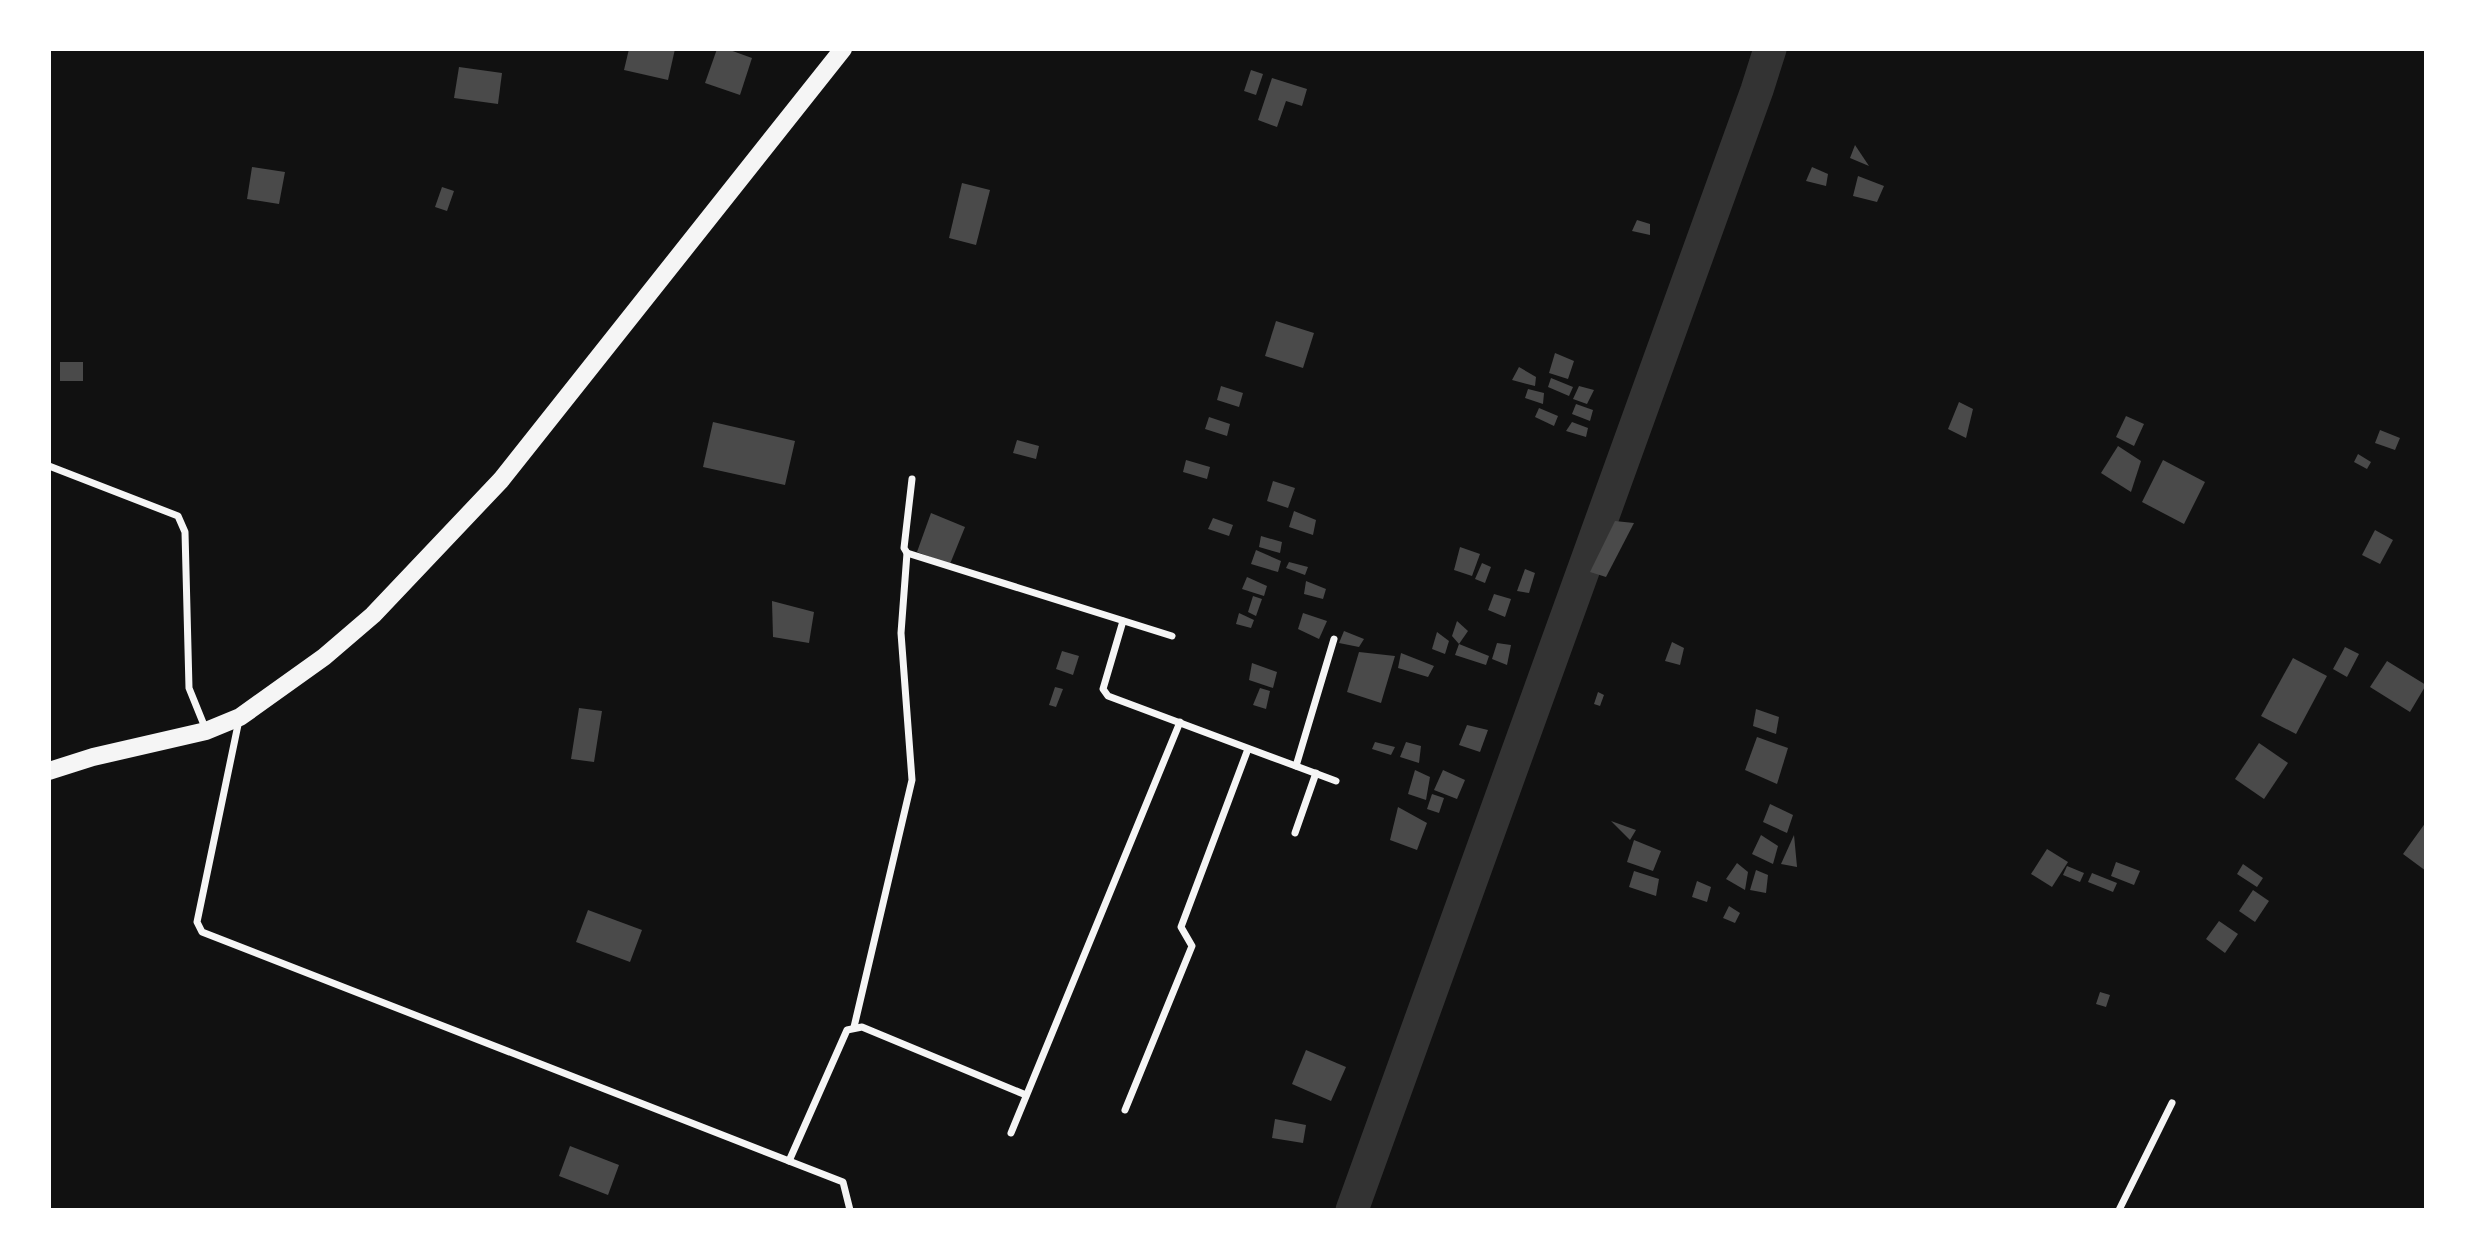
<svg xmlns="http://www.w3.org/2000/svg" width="2475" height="1259" viewBox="0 0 2475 1259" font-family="'Nunito Sans',sans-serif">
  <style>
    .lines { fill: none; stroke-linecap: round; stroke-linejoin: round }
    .river { stroke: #333; stroke-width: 33 }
    .building { fill: #4a4a4a }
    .minor { stroke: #f5f5f5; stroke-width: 7 }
    .primary { stroke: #f5f5f5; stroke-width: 18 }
  </style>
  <rect width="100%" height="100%" fill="#111"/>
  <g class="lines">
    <path class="river" d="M1352,1210L1757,90L1770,49"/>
  </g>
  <g class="building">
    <path d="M629,49H675L668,80L624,70Z"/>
    <path d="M717,49H727L752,58L740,95L705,83Z"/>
    <path d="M459,67L502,73L498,104L454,98Z"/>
    <path d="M1251,70L1263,74L1256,95L1244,91Z"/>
    <path d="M1272,78L1307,89L1302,106L1286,101L1277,127L1258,120Z"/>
    <path d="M1855,145L1869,166L1850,158Z"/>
    <path d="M252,167L285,172L279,204L247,199Z"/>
    <path d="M1812,167L1828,174L1826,186L1806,181Z"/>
    <path d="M1858,176L1884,186L1877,202L1853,196Z"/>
    <path d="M962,183L990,190L976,245L949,238Z"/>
    <path d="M442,187L454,191L447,211L435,207Z"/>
    <path d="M1637,220L1650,224V235L1632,231Z"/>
    <path d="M1276,321L1314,333L1303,368L1265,356Z"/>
    <path d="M1555,353L1574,361L1568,379L1549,373Z"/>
    <rect x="60" y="362" width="23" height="19"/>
    <path d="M1519,367L1536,377L1535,386L1512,380Z"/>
    <path d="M1551,378L1573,387L1569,396L1548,387Z"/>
    <path d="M1221,386L1243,393L1239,407L1217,400Z"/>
    <path d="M1579,386L1594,390L1587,404L1573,399Z"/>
    <path d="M1528,389L1544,393L1543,404L1525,398Z"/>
    <path d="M1959,402L1973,409L1966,438L1948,429Z"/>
    <path d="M1576,404L1593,410L1590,421L1572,414Z"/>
    <path d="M1539,408L1558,416L1554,426L1535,417Z"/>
    <path d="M2126,416L2144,424L2134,446L2116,437Z"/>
    <path d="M1209,417L1230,424L1227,436L1205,429Z"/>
    <path d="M713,422L795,441L785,485L703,467Z"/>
    <path d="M1572,422L1588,428L1586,437L1566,431Z"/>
    <path d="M2380,430L2400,438L2395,450L2375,443Z"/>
    <path d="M1017,440L1039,446L1036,459L1013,453Z"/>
    <path d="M2118,446L2141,461L2131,492L2101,473Z"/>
    <path d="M2358,454L2371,462L2367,469L2354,462Z"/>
    <path d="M1186,460L1210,467L1207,479L1183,472Z"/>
    <path d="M2163,460L2205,482L2184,524L2142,502Z"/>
    <path d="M1273,481L1295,488L1288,508L1267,501Z"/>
    <path d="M1294,511L1316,520L1313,535L1289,527Z"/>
    <path d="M931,513L965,527L950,564L917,552Z"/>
    <path d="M1213,518L1233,525L1229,536L1208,529Z"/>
    <path d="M1615,521L1634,523L1606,577L1590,572Z"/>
    <path d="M2375,530L2393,540L2380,564L2362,555Z"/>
    <path d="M1261,536L1282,542L1280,553L1259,547Z"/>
    <path d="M1460,547L1480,554L1472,576L1454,570Z"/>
    <path d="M1256,550L1281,561L1278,572L1251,564Z"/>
    <path d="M1289,562L1308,567L1305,575L1286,568Z"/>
    <path d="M1482,563L1491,567L1485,583L1475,579Z"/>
    <path d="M1525,569L1535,573L1529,593L1517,591Z"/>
    <path d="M1247,577L1267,586L1264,596L1242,589Z"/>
    <path d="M1306,581L1326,589L1323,599L1304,594Z"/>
    <path d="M1494,594L1511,599L1505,617L1488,610Z"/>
    <path d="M1253,596L1262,599L1256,616L1248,612Z"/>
    <path d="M772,601L814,612L809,643L773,637Z"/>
    <path d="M1239,613L1254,620L1251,628L1236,624Z"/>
    <path d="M1303,613L1327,621L1319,639L1298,629Z"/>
    <path d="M1457,621L1468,631L1459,644L1452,636Z"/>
    <path d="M1344,631L1364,639L1359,647L1339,643Z"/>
    <path d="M1437,632L1449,641L1445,654L1432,649Z"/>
    <path d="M1672,642L1684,648L1680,665L1665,661Z"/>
    <path d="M1497,643L1511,645L1507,665L1492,659Z"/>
    <path d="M1459,644L1489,656L1486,665L1455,655Z"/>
    <path d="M2345,647L2359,654L2347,677L2333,669Z"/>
    <path d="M1062,651L1079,656L1073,675L1056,669Z"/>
    <path d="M1359,652L1395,656L1381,703L1347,692Z"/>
    <path d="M1401,653L1434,666L1428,677L1398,668Z"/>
    <path d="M2293,658L2327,676L2296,734L2261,716Z"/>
    <path d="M2387,661L2426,685L2410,712L2370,687Z"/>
    <path d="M1252,663L1277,672L1273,688L1249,680Z"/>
    <path d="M1055,687L1063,689L1056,707L1049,705Z"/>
    <path d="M1260,688L1270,691L1266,709L1253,705Z"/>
    <path d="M1598,692L1604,695L1600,706L1594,704Z"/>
    <path d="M579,708L602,711L594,762L571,759Z"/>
    <path d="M1756,709L1779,717L1776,734L1753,726Z"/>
    <path d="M1467,725L1488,730L1480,752L1459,745Z"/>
    <path d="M1757,737L1788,748L1777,784L1745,770Z"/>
    <path d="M1375,742L1395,747L1391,755L1372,749Z"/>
    <path d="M1406,742L1421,746L1419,763L1400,757Z"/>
    <path d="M2259,743L2288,763L2264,799L2235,779Z"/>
    <path d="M1415,770L1430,777L1426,800L1408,794Z"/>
    <path d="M1443,770L1465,780L1457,799L1434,790Z"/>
    <path d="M1432,794L1444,798L1439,813L1427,809Z"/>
    <path d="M1770,804L1793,815L1787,833L1763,822Z"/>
    <path d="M1398,807L1427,823L1417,850L1390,840Z"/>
    <path d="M1611,821L1636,830L1630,840Z"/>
    <path d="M2426,822V871L2403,854Z"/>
    <path d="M1761,835L1778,846L1773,864L1752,854Z"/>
    <path d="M1794,835L1797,867L1781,864Z"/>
    <path d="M1634,840L1661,851L1653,871L1627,862Z"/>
    <path d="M2047,849L2068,862L2052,887L2031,874Z"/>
    <path d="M2116,862L2140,871L2134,885L2111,876Z"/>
    <path d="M1737,863L1748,872L1745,890L1726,879Z"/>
    <path d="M2243,864L2263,878L2257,887L2237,874Z"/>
    <path d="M2067,866L2084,873L2080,882L2063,875Z"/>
    <path d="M1756,870L1768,875L1766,893L1750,890Z"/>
    <path d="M1634,871L1659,879L1656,896L1629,887Z"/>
    <path d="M2092,873L2117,883L2113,892L2088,882Z"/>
    <path d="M1697,881L1711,887L1707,902L1692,897Z"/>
    <path d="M2253,890L2269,901L2255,922L2239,911Z"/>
    <path d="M1729,906L1740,913L1735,923L1723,918Z"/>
    <path d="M588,910L642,930L630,962L576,942Z"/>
    <path d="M2219,921L2238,934L2225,953L2206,939Z"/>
    <path d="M2100,992L2110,995L2106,1007L2096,1004Z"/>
    <path d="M1306,1050L1346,1067L1331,1101L1292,1084Z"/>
    <path d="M1275,1119L1306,1125L1303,1143L1272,1138Z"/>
    <path d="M570,1146L619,1165L608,1195L559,1176Z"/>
  </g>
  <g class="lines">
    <g class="minor">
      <path d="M49,466L178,516L185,532L189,688L206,730"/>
      <path d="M912,479L904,548L907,553L1172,636"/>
      <path d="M1123,621L1103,689L1108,696L1336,781"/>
      <path d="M239,720L197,922L202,932L843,1182L850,1210"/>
      <path d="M1296,766L1334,639"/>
      <path d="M1295,833L1316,773"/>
      <path d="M854,1027L912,780L901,633L907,553"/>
      <path d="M1125,1110L1192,946L1181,927L1248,749"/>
      <path d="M1011,1133L1180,722"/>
      <path d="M789,1161L847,1030L862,1027L1026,1095"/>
      <path d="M2119,1210L2172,1103"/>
    </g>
    <path class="primary" d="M49,771L93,757L206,731L240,717L324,657L373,615L501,480L843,49"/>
  </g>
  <rect width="2475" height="1259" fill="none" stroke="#ffffff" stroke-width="102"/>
</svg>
